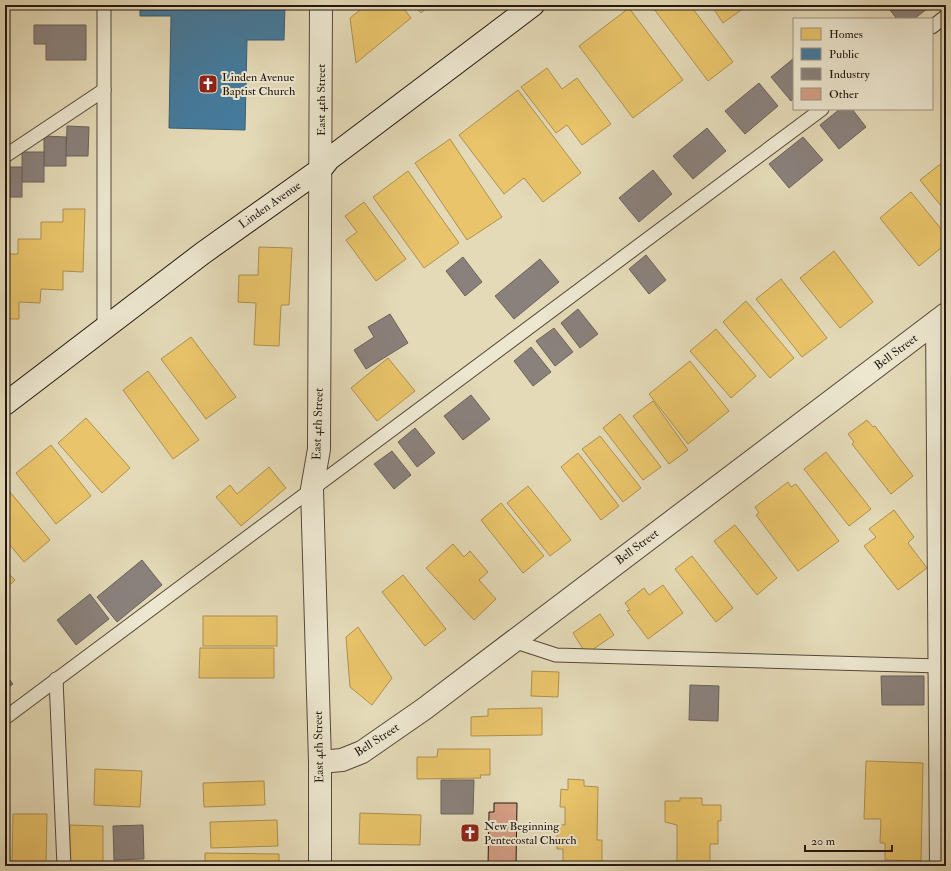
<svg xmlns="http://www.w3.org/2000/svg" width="951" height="871" viewBox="0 0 951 871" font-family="'IM FELL Double Pica',serif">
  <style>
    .homes { fill: #e9c46a; stroke: #ae9050 }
    .public { fill: #457b9d; stroke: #3b5d73 }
    .industry { fill: #8a817c; stroke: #6b625c }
    .building { fill: #d49e85; stroke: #241812 }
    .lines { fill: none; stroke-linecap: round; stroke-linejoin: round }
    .lane-casing { stroke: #54483b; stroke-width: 15 }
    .street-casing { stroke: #54483b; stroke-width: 24 }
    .secondary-casing { stroke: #241812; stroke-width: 24 }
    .lane { stroke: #ede7d0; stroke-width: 13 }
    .street { stroke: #ede7d0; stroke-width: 22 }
    .secondary { stroke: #ede7d0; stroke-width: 22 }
    .labels { text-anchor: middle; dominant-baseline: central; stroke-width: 4; stroke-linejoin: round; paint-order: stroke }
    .poi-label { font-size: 12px; fill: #241812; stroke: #ede7d0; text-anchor: start }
    .street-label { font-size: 12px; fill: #241812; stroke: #ede7d0 }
  </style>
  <rect width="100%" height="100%" fill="#e4dab7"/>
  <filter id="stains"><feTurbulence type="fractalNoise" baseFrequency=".005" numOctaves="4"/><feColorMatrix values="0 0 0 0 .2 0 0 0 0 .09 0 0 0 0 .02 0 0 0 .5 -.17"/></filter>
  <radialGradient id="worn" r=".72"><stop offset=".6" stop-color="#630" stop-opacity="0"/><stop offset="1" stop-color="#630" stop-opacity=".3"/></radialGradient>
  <g class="homes">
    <path d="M366,5H401L411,18L356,63L350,18Z"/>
    <path d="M414,5H430L421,13Z"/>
    <path d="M651,5H690L733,62L708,81Z"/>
    <path d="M711,5H748L723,23Z"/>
    <path d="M629,8L683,80L633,118L579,46Z"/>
    <path d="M547,68L562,89L577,78L611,124L582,145L567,125L556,133L521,87Z"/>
    <path d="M518,90L581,173L543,202L524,178L504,194L459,135Z"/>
    <path d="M450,139L502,217L467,240L415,163Z"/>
    <path d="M943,162L946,166V212L920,180Z"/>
    <path d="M408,171L459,243L424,268L373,197Z"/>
    <path d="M911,192L946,235V244L919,266L880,218Z"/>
    <path d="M364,202L406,259L376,281L346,240L357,232L345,216Z"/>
    <path d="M63,209H85L83,272L63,271V290L41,289L40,303L19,302V319H5V254H18V239H41V222H63Z"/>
    <path d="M259,247L292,248L289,305H281L279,346L254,345L256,303L238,302L239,275H258Z"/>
    <path d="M834,251L873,302L840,328L800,278Z"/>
    <path d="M781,279L827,338L802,357L756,299Z"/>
    <path d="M746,301L794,358L770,378L723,322Z"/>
    <path d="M716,329L756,376L731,398L690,351Z"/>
    <path d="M191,337L236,397L206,419L161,359Z"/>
    <path d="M388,358L415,391L377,421L351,388Z"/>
    <path d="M690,361L729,411L688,444L649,394Z"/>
    <path d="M148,371L199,440L173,459L123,390Z"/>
    <path d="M653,401L688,450L669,464L633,416Z"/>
    <path d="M620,414L661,467L643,480L603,428Z"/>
    <path d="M86,418L130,468L102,493L58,443Z"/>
    <path d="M867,420L873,427L875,426L913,476L891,494L852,444L854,442L848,434Z"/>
    <path d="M600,436L641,488L623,502L582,449Z"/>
    <path d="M51,445L91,496L56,524L16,473Z"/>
    <path d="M826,452L871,509L849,526L804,469Z"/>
    <path d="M578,453L619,506L601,520L561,467Z"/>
    <path d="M269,467L286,488L241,526L216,497L230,485L237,494Z"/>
    <path d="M788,482L791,487L796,484L839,541L798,571L756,515L759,513L755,507Z"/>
    <path d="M5,486L50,540L24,562L5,539Z"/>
    <path d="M528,486L571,540L550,556L507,503Z"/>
    <path d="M501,503L544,556L523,573L481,520Z"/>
    <path d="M894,510L914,537L908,543L927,568L898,590L864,546L876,537L869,529Z"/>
    <path d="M735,525L777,578L757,595L714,541Z"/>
    <path d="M453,544L464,557L470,551L488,572L479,580L496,599L474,620L426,568Z"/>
    <path d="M692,556L733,608L716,622L675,569Z"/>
    <path d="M5,570L15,580L5,589Z"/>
    <path d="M403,575L446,629L425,646L382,592Z"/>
    <path d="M663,585L683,613L648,639L627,611L630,610L625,603L644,588L649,595Z"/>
    <path d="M600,614L614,635L586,654L573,633Z"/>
    <rect x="203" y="616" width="74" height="30"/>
    <path d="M358,627L392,678L372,705L350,687L346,637Z"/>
    <path d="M200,648H274V678H199Z"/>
    <path d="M532,671L559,672L558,697L531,696Z"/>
    <path d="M542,708V735L471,736V717L488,716V709Z"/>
    <path d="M438,749H490V775H480L481,778L417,779V757H437Z"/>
    <path d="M866,761L923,763L921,861L885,860V843H880L881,819H864Z"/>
    <path d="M95,769L142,771L140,807L94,805Z"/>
    <path d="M568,779L584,780V786L598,787L597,840H602V866H563V849H557V825H565V807H560L561,789L568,790Z"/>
    <path d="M264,781L265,805L204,807L203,783Z"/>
    <path d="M680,798H702V805H721V821H718V844H710V866H677V825L665,822V801H680Z"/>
    <path d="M360,813L421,815L420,845L359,844Z"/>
    <path d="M13,814H47L46,866H12Z"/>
    <path d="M277,820L278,846L211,848L210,822Z"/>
    <path d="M70,825L103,826V866H69Z"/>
    <path d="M205,853L279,854V866H205Z"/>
  </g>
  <path class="public" d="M140,5H285L284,40H247L245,130L169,128L171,16H140Z"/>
  <g class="industry">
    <path d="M886,5H932L914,19H897Z"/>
    <path d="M34,25H86V60H46V44H34Z"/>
    <path d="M794,58V98L791,101L771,77Z"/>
    <path d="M759,83L778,106L745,134L725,111Z"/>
    <path d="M840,109H852L866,127L839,149L820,125Z"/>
    <path d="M67,126L89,127L88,156H66Z"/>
    <path d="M707,128L726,151L693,179L673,156Z"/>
    <path d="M44,136L66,137V166H44Z"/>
    <path d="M803,137L823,160L789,188L769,164Z"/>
    <rect x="22" y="152" width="22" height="30"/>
    <rect x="5" y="167" width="17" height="30"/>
    <path d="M653,170L672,194L639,222L619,198Z"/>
    <path d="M646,255L666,280L649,294L629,269Z"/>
    <path d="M463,257L482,282L465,296L446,271Z"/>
    <path d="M540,259L559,282L514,319L495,296Z"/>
    <path d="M578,309L598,334L580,348L561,323Z"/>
    <path d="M390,314L408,343L366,369L354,350L374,337L368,327Z"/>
    <path d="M554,328L573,352L555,366L536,341Z"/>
    <path d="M531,347L551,372L533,386L514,361Z"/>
    <path d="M471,395L490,419L463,440L444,416Z"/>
    <path d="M415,428L435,453L417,467L398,442Z"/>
    <path d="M392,451L411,475L394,489L374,464Z"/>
    <path d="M142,560L162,585L117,622L97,597Z"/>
    <path d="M90,594L109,619L76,645L57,620Z"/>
    <path d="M5,674L13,684L5,690Z"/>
    <path d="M881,676H924V705H882Z"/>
    <path d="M690,685L719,686L718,721L689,720Z"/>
    <path d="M441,780H474L473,814H441Z"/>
    <path d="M143,825L144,859L114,860L113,826Z"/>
  </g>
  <path class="building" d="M494,803H517L516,866H488L489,812H494Z"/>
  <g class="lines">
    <g class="lane-casing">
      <g id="lane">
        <path d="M932,27L946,16"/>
        <path d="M5,156L104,90"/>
        <path d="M104,327V5"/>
        <path d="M513,641L556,655L940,666"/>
        <path d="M56,679L64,866"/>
        <path d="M5,718L822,109"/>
      </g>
    </g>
    <g class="street-casing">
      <g id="street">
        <path d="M937,321L941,866"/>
        <path d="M320,762L342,760L362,752L424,709L946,314"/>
        <path d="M320,866V762L312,489L319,449L321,5"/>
      </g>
    </g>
    <g class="secondary-casing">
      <path id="secondary" d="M5,404L203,253L321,169L329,159L533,5"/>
    </g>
    <use href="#lane" class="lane"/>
    <use href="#street" class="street"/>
    <use href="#secondary" class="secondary"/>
  </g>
  <defs>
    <g id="church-square" transform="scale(1)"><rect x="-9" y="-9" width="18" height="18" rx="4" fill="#8f2418" stroke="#ede7d0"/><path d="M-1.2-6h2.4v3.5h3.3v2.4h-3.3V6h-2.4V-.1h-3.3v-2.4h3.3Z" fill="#fff"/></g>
  </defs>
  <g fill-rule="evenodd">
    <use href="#church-square" x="208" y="84"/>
    <use href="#church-square" x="470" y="833"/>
  </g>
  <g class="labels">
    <g class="poi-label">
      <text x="222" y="77">Linden Avenue<tspan x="222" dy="14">Baptist Church</tspan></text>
      <text x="484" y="826">New Beginning<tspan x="484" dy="14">Pentecostal Church</tspan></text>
    </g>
    <g class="street-label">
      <text transform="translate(321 100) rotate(-90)">East 4th Street</text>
      <text transform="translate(270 205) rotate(-35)">Linden Avenue</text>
      <text transform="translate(896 352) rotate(-37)">Bell Street</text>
      <text transform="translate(318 424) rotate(-88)">East 4th Street</text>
      <text transform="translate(637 547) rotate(-37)">Bell Street</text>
      <text transform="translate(377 740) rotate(-33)">Bell Street</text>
      <text transform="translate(319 747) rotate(-91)">East 4th Street</text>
    </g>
  </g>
  <rect width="951" height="871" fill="none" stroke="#e4dab7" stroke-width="20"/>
  <rect x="6" y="6" width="939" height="859" fill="none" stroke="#241812" stroke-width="2"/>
  <rect x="10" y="10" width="931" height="851" fill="none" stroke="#241812"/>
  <rect x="793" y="18" width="140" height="92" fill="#ede7d0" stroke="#9d9484"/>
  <rect x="801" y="28" width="20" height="12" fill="#e9c46a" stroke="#9d9484"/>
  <text x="829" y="38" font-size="12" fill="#241812">Homes</text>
  <rect x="801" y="48" width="20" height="12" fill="#457b9d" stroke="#9d9484"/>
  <text x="829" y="58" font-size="12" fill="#241812">Public</text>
  <rect x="801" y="68" width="20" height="12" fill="#8a817c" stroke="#9d9484"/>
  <text x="829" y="78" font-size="12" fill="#241812">Industry</text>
  <rect x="801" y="88" width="20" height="12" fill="#d49e85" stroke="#9d9484"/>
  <text x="829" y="98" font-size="12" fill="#241812">Other</text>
  <path d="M805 845v6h87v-6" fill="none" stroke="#241812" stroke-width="2"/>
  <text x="811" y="845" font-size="12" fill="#241812" stroke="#ede7d0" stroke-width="3" paint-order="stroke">20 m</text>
  <rect width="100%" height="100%" filter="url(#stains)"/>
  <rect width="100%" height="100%" fill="url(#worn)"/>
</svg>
